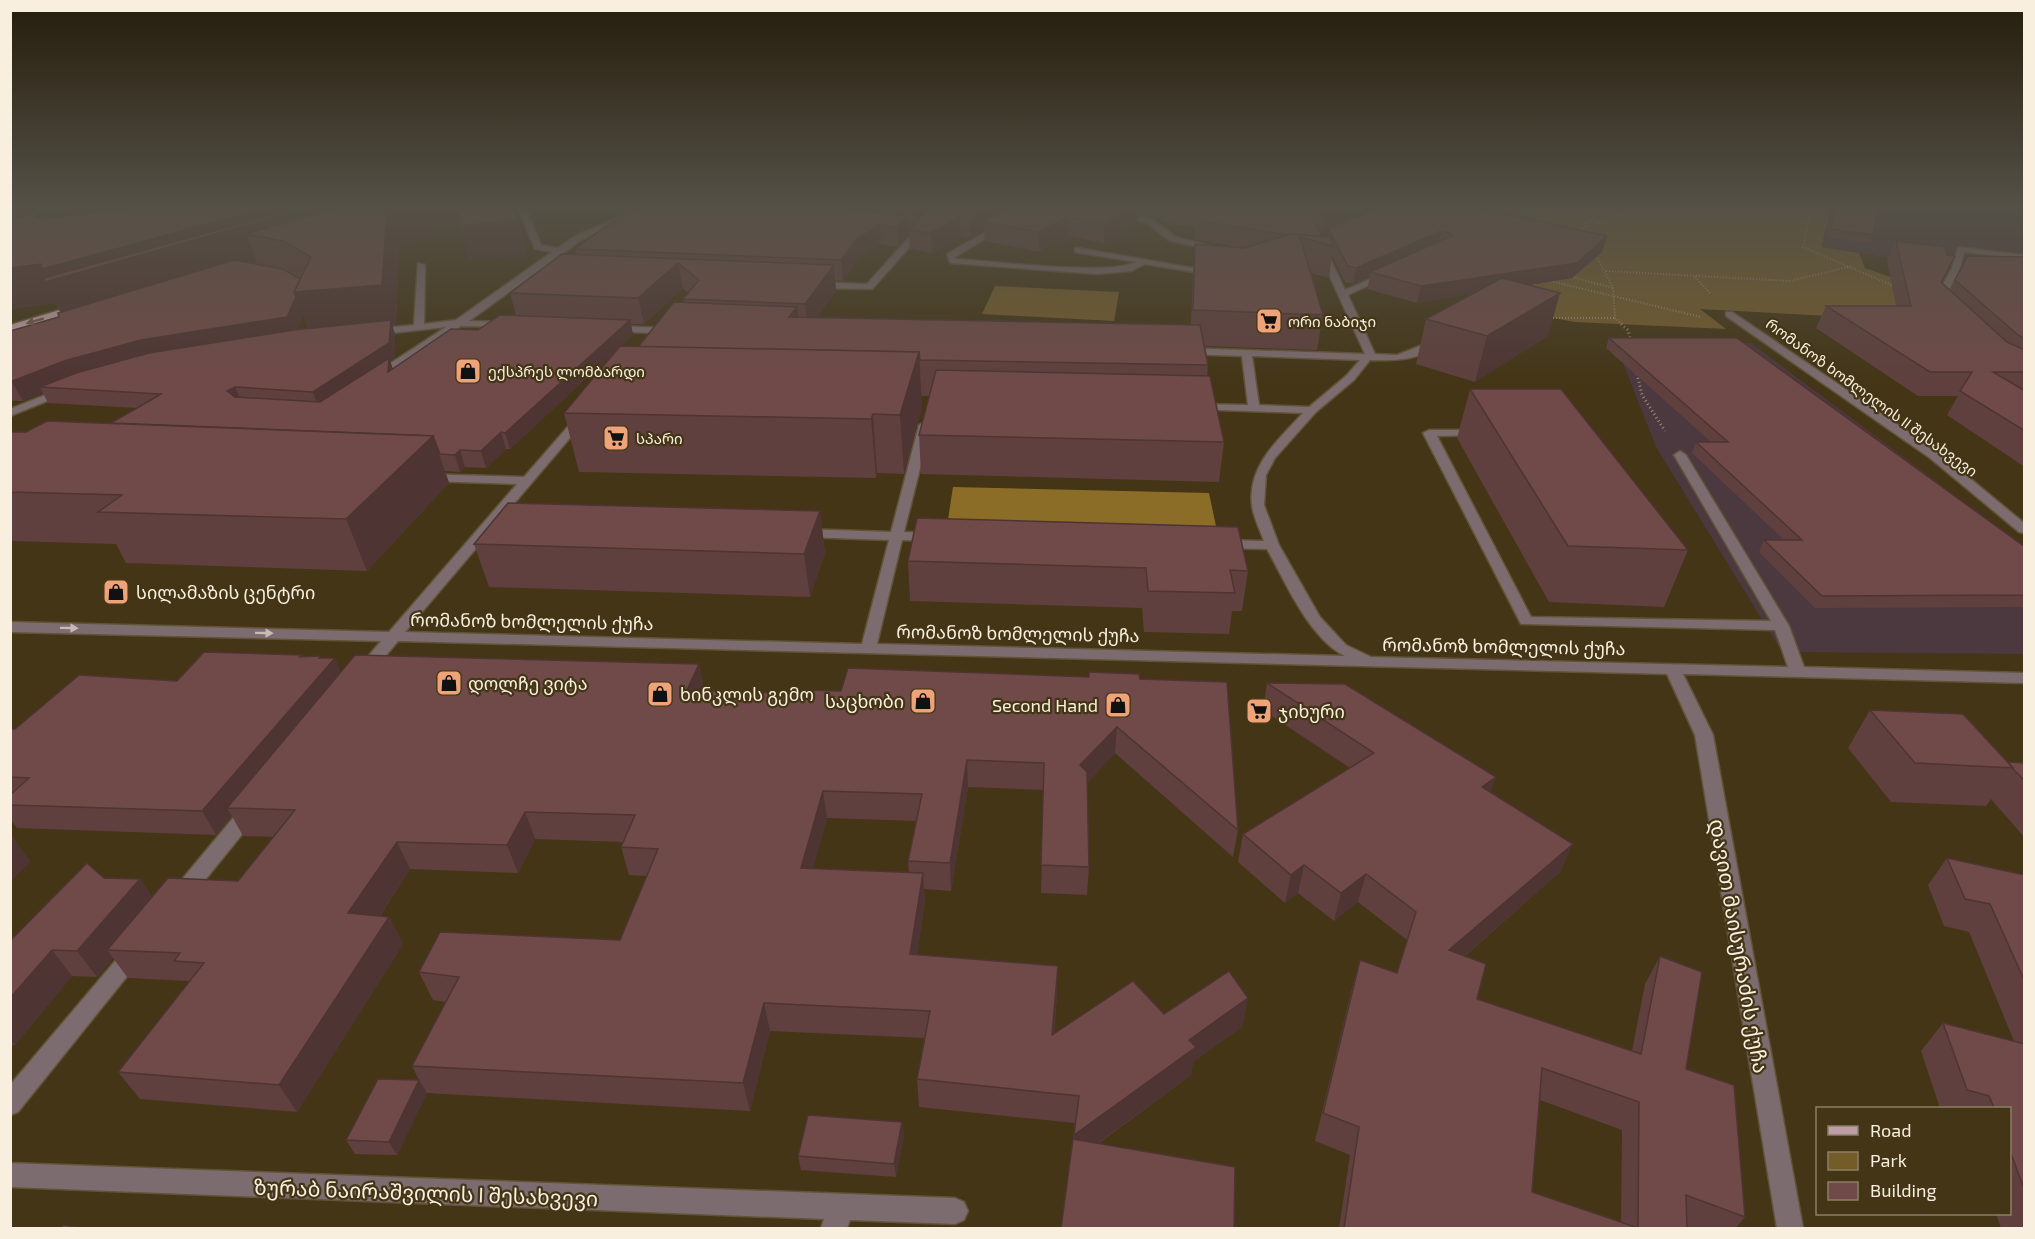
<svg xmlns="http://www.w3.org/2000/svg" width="2035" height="1239" viewBox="0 0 2035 1239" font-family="'Exo 2','Noto Sans Georgian',sans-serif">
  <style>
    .industrial { fill: #4c383f }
    .green { fill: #745c29 }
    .forest { fill: #8c6d28 }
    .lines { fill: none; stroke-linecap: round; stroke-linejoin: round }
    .minor-casing { stroke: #605336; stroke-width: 3 }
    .major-casing { stroke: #605336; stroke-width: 3 }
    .path-far1 { stroke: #998e76; stroke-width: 2; stroke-dasharray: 1 2; stroke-linecap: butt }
    .path { stroke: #998e76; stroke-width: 3; stroke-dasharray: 1 3; stroke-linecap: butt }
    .minor { fill: #7c6b6f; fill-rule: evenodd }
    .major { fill: #bf9da6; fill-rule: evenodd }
    .wall { fill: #5f403e; fill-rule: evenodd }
    .shaded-wall { fill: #4e3432 }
    .building { fill: #6f4a48; stroke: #4e3432; stroke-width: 1.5; fill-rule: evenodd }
    .oneway { fill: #6e5948 }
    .oneway2 { fill: #c6bab2 }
    .labels { text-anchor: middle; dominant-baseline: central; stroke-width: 4.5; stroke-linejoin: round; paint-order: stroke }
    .far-poi-label { font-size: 15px; fill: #f8efde; stroke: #433516; text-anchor: start }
    .far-street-label { font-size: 15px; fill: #f8efde; stroke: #433516 }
    .poi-label { font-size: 18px; fill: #f8efde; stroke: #433516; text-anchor: start }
    .street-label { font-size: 18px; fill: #f8efde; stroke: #433516 }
    .near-street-label { font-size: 21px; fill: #f8efde; stroke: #433516 }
  </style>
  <rect width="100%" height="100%" fill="#433516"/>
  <g class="industrial">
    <path d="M1831,208H1982L2024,214V278L1820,247Z"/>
    <path d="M1614,340L1751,343L2024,547V654L1782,652L1656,447Z"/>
  </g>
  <g class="green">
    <path d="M1430,208H1831L1821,247L1859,253L1865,268L1924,289L1941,322L1700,309L1726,329L1574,322L1464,300L1508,272Z"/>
    <path d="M995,286L1119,292L1114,321L982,314Z"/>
  </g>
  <path class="forest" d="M953,487L1209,493L1217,531L947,526Z"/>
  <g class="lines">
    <g class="minor-casing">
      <g id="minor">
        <path d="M518,208H526L541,245L558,248L577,235L642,208H653L583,239L469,321L506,322L509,323V327L461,326L379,380H371V376L446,327L374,335L369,332L374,329L414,325L418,263L425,265L424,324L456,320L552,252L535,249Z"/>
        <path d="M944,208H954L935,219L872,289L815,288L811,285L815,282L867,284L929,215Z"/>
        <path d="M1072,208H1089L1152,219L1176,237L1218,248L1214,250L1170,241L1147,223Z"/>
        <path d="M1001,223H1004V227L955,257L956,259C992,261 1109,276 1136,262L1075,252V248H1078L1216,272L1212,275L1145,264L1131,271L1097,274L950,263L947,254Z"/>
        <path d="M1321,246L1325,248L1345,290L1384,273L1391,275L1348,295L1375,354L1397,355L1435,340L1443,342C1423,360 1396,361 1370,360L1354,380L1316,412L1275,458L1266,475L1264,505L1279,545L1320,617L1346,645L1371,657L1788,667L1775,630L1521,624L1423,433L1429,430H1479L1485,433L1483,435L1437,436L1531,617L1771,621L1674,455L1680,451L1686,455L1789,626L1804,667L2024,673V683L1683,674L1713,735L1803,1228H1777L1695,735L1667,674L398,641L369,676L363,677L355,672L381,641L10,632V622L389,632L517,484L427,481L421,477L423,474L524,477L578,415L582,414L588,417L586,419L405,632L862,644L889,540L804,537L797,533L804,529L891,532L919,425L925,422L931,425L904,532L933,533L940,537L933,541L902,540L877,644L1345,656C1309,638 1286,583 1267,549L1221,548L1214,544L1221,540L1264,541C1260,530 1253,516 1252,505C1247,466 1279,439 1303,413L1192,409V405L1196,404L1248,405L1242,356L1186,354L1181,351L1186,348L1365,354L1317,248ZM1252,356L1360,360L1346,376L1309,407L1259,405Z"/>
        <path d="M1958,247L2024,255V260L1964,252L1960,268L1943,302L1935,304L1933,302L1952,268Z"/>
        <path d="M1726,312H1732L1938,452L2024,523V533L2019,532L1930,458L1726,316Z"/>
        <path d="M614,326L671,328L676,331L671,334L611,331V327Z"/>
        <path d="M63,388L68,391L67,393L10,416V409Z"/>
        <path d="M250,804L257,806L259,811L257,816L188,901L181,903L174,901L171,895L174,889L243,806Z"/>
        <path d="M134,944L141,947L145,953L141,959L18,1112L10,1115V1085L127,947Z"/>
        <path d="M10,1163L955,1198L964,1202L968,1211L964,1220L955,1224L850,1220L847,1228H821L824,1219L10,1187Z"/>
      </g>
    </g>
    <g class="major-casing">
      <path id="major" d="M76,305L79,306V310L10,331V325Z"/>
    </g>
    <g class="path-far1">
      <path d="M1811,208L1803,247L1896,287"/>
      <path d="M1584,226L1604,208"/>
      <path d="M1582,229L1631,211L1632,208"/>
      <path d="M1595,253L1613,288L1615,318L1623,325"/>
      <path d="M1606,271L1790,281L1852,266"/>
      <path d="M1568,276L1613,288"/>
      <path d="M1695,277L1710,293"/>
      <path d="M1550,281L1701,317"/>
      <path d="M1550,318H1615"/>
    </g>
    <g class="path">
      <path d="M1621,324L1628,330L1631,343"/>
      <path d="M1637,374L1642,395L1665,431"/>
    </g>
    <use href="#minor" class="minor"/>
    <use href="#major" class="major"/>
  </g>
  <g class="wall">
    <path d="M10,208H515L527,255L470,261L460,225L399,245L396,324L392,325L395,334V358L390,361L393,369L478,330L516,316L510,293L577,255L575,249L641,208H1480L1607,236L1602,252L1572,278L1530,285L1548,336L1475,382L1416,364L1426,319L1472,294L1417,303L1367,289L1370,277L1353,284L1345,282L1332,256L1329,278L1311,273L1323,315L1317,350L1204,346L1208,365L1207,376L1224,442L1219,482L921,474L919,435L929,396H921L922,407L904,474L877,473L876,478L579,472L564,413L638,347L684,303L683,299L688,293L683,288L644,324H631L633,335L510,449H506L486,468L465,467L460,472L445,471L449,483L367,571L126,563L116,544L10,541V432H26L111,423L137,408L48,403L43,393L23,401H10V331L59,317L60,312L56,303L10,309ZM1137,215L1160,219L1164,222L1194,228V239L1242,248L1195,244L1193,275L1191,325L817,317L836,291L835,280L843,281L859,258L881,244L898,247L909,235L910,249L932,253L961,236L971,238L984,230L985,241L1039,252L1068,236L1104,243L1137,224ZM1315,222L1322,234L1328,232L1327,237H1322ZM303,315L308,328L297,329Z"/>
    <path d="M1833,208H1877L1873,235L1870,243L1827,237Z"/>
    <path d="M1896,241L1950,291L1968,256L2025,257V467L1947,415L1958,396H1918L1816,328L1826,306H1896L1887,260Z"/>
    <path d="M1609,338L2025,547V607L1815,608L1759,552L1764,540H1784L1692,453L1696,442H1711L1606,348Z"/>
    <path d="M1470,389L1688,550L1664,607L1549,602L1457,438Z"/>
    <path d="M820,511L825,553L810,597L489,587L474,544Z"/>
    <path d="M908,561L1248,571L1242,611H1232L1229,634L1144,632L1142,608L910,601Z"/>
    <path d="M302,655L303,657L321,658L341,672L699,664L704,690L808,694L841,691L1140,679L1238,830L1233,857L1115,753L1087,783L1089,867L1087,895L1041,893L1044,790L968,787L951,891L924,889L925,901L917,955L1057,994L1054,1034L1164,1014L1243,1026L1193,1062L1191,1075L1098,1144L1073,1139L1075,1123L919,1107L917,1079L924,1038L770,1031L750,1111L427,1093L397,1155L355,1154L346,1140L419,1080L412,1066L446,1002L433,1000L419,972L620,940L647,876L629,875L621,847L623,842L535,839L518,873L410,869L380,916L389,917L403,944L297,1112L140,1099L118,1072L189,982L188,981L128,978L113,958L97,977L72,976L15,1045H10V941L104,878L140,879L152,897L238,881L274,837L243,836L232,816L216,835L17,828L10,819V729H15L177,681ZM827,818L917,821L908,861L909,873L813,868Z"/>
    <path d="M1267,683L1496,777L1490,792L1561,871L1465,956L1477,999L1632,1051L1645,984L1660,956L1686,1069L1745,1217L1736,1228H1339L1350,1155L1315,1141L1352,988L1360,960L1397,973L1407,940L1358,902L1334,921L1298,893L1285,903L1238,862L1243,834L1350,768L1263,710ZM1540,1100L1622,1130L1621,1222L1532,1192Z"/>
    <path d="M1870,710L2008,762L2025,763V838L1991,799L1986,806L1891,802L1848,748Z"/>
    <path d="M1947,858L2025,875V1228H2001L1996,1214H2010V1108H1940L1921,1051L1943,1023L2014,1041L1969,932L1944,926L1928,885Z"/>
    <path d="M902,1122L904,1136L896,1177L801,1170L798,1156Z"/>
  </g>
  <g class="shaded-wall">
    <path d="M22,208H165L37,244L19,209Z"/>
    <path d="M266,208H461L465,223L399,245L396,324L392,325L395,334V358L390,361L394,373L319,408L313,392L310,332L303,315L294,335L40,387L43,393L23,401L12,382L64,361L294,292L382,285L284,242L246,234L257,262L65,321L56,303L10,309V268Z"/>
    <path d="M515,208L527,255L470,261L460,226Z"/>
    <path d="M915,208H945L916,226Z"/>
    <path d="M989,208H1021L984,222V230L971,238L970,219Z"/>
    <path d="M1132,208H1138L1137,224L1104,243L1105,223Z"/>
    <path d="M1343,208H1388L1328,228V232L1322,234L1325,215Z"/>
    <path d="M908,216L909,235L898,247L897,227Z"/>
    <path d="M960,217L961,236L932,253L931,233Z"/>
    <path d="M1068,217V236L1039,252V232Z"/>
    <path d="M880,225L881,244L859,258L843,281L841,260L857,239Z"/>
    <path d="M1441,231L1438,246L1370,272V277L1353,284L1356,268Z"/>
    <path d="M1607,236L1602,252L1572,278L1417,303L1421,286Z"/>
    <path d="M678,263L683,288L644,324L638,298Z"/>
    <path d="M834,265L836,291L808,331L805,304Z"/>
    <path d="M1560,293L1548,336L1475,382L1487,336Z"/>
    <path d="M797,307L801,341L789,317Z"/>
    <path d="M630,320L633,335L510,449L505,433Z"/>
    <path d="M919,352L922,407L904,474L900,415Z"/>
    <path d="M235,387L242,403L227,391Z"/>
    <path d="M873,414L877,473L876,478L871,419Z"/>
    <path d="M501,432L506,449L486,468L481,451Z"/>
    <path d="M433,436L449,483L367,571L346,519Z"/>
    <path d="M460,450L465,467L460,472L455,455Z"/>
    <path d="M820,511L825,553L810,597L804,554Z"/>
    <path d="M320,656L326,669L335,658L345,680L227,808L232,816L216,835L202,811Z"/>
    <path d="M699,664L704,690L693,716L687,690Z"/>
    <path d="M1117,727L1115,753L1078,792L1080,765Z"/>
    <path d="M967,760L968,787L951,891L950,863Z"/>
    <path d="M1496,777L1486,804L1482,787Z"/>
    <path d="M823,791L827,818L806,895L801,868Z"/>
    <path d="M525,812L535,839L518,873L507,845Z"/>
    <path d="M12,836L31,862L10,882V838Z"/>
    <path d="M397,842L410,869L363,941L348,913Z"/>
    <path d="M1573,844L1561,871L1439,978L1449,950Z"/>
    <path d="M1304,865L1298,893L1285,903L1291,875Z"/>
    <path d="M923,873L925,901L913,982L910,954Z"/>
    <path d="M1366,874L1358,902L1334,921L1341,893Z"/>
    <path d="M140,879L158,905L107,950L113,958L97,977L77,951Z"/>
    <path d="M389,917L403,944L297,1112L279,1085Z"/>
    <path d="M52,950L72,976L15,1045L10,1040V998Z"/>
    <path d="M1058,966L1057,994L1051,1062L1052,1035Z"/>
    <path d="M1248,998L1243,1026L1193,1062L1191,1075L1072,1162L1074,1135L1189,1040Z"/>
    <path d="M764,1003L770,1031L750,1111L743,1083Z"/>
    <path d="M419,1080L427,1093L397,1155L389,1142Z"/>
    <path d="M902,1122L904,1136L896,1177L894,1164Z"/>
  </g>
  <g class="building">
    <path d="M53,208H65L44,211Z"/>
    <path d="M134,208H266L42,269L41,264L10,268V219L38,212L35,216L42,219Z"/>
    <path d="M297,208H307L45,282L44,278Z"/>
    <path d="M337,208H393L387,210L382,285L294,292L311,257L283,241L246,234Z"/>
    <path d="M458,208H515L518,219L460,226Z"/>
    <path d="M641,208H843L908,216L897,227L880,225L857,239L841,260L575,249L609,224Z"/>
    <path d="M930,208H989L970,219L960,217L931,233L909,229Z"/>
    <path d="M1006,208H1132L1105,223L1068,217L1039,232L984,222Z"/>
    <path d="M1192,208H1308L1322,237L1291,234L1288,235L1196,220V209Z"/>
    <path d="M1321,208H1343L1325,215Z"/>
    <path d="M1378,208H1480L1607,236L1577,263L1421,286L1370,272L1452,236L1450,233L1441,231L1356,268L1348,266L1328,228Z"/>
    <path d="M1835,208H1877L1873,235L1831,229Z"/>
    <path d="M1291,234L1330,237L1334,246L1300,237L1323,315L1193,310L1195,244L1244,248Z"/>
    <path d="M1896,241L1944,247L1947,255L1955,256L1941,282L2007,342L2025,350V372H1993L2025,391V431L1960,391L1972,372H1930L1826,306H1911Z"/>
    <path d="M562,254L834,265L805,304L683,299L699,280L678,263L638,298L510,293Z"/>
    <path d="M1968,256L2025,257V339L2018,335L1955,280Z"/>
    <path d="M234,260L283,269L300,279L294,292L296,297L287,317L141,340L64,361L10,382V331L59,317L58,313Z"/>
    <path d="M1502,278L1560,293L1487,336L1426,319Z"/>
    <path d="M674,302L797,307L789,317L1200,325L1208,365L920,360L919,352L638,347Z"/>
    <path d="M500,315L630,320L505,433L501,432L481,451L460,450L455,455L440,454L433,436L111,423L161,394L40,387L76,373L149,353L294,330L391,320L389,343L313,392L235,387L227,391L235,397L320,402L389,358L388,372L451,329L478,330Z"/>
    <path d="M1609,338H1737L2025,547V595L1822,596L1764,540H1802L1696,442H1728Z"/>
    <path d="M620,346L919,352L900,415L873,414L871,419L564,413Z"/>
    <path d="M936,370L1210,376L1224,442L919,435Z"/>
    <path d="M1470,389H1561L1688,550L1568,546Z"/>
    <path d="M47,421L433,436L346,519L98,512L122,495L10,492V432H26Z"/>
    <path d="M508,503L820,511L804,554L474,544Z"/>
    <path d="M917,518L1238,527L1248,571L1230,570L1235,593L1148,591L1146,568L908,561Z"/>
    <path d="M204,652L302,655L300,657L320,656L319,658H335L202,811L10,805V795L29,778L10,777V729H15L79,675L177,681Z"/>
    <path d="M355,655L699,664L687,690L808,694L809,690L841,691L848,668L1089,677V672L1139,674L1140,679L1227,682L1238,830L1117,727L1080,765L1087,772L1089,867L1041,865L1044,763L967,760L950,863L908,861L922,794L823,791L801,868L923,873L910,954L1058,966L1052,1035L1133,981L1164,1014L1229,971L1248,998L1189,1040L1196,1047L1074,1135L1079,1096L917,1079L930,1011L764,1003L743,1083L412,1066L459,977L419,972L440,932L620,940L658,849L621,847L635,815L525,812L507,845L397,842L348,913L389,917L279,1085L118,1072L204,963L174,961L180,953L107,950L168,878L238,881L295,810L227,808Z"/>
    <path d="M1267,683L1345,684L1496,777L1482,787L1573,844L1449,950L1486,964L1477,999L1641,1054L1660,956L1702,972L1686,1069L1734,1085L1745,1217L1686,1195L1687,1228H1344L1359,1127L1323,1113L1360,960L1397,973L1416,912L1366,874L1341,893L1304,865L1291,875L1243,834L1374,753ZM1542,1068L1639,1102L1638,1228L1532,1192Z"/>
    <path d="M1870,710L1963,714L2013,768L1915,763Z"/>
    <path d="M2008,762L2025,763V781L2013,769V768Z"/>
    <path d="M1947,858L2025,875V982L1990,904L1965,899Z"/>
    <path d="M87,863L104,878L140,879L77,951L52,950L10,998V941Z"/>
    <path d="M1943,1023L2025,1044V1191L2010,1151V1108H1994L1989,1096L1967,1090Z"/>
    <path d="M378,1079L419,1080L389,1142L346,1140Z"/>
    <path d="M808,1115L902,1122L894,1164L798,1156Z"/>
    <path d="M1073,1139L1235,1167L1234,1228H1061Z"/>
    <path d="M64,1225L80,1228H60Z"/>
  </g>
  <defs><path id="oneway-solid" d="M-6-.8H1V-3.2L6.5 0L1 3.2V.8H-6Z" transform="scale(1.5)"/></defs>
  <use class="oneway" href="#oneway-solid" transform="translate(35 321) rotate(164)"/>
  <g class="oneway2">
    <use href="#oneway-solid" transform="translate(69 628) rotate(1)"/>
    <use href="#oneway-solid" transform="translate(264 633) rotate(1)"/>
  </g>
  <linearGradient id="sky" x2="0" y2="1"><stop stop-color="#251d0c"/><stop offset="0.54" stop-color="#555147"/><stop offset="1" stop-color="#555147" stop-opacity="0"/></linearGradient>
  <rect width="2035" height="382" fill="url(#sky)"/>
  <defs>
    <g id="supermarket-square" transform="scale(1.35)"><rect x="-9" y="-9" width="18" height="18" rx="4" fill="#efa378" stroke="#433516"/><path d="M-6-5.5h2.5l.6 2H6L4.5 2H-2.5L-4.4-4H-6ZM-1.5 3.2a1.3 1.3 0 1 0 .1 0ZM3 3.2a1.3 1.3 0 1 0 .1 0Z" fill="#111"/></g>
    <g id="shop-square" transform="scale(1.35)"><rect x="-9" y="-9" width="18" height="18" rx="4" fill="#efa378" stroke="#433516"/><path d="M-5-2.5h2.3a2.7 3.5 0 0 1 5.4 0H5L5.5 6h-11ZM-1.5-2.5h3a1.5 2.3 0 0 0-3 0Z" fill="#111"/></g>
  </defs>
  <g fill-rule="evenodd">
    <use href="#supermarket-square" x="1269" y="321"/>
    <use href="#shop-square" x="468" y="371"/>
    <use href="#supermarket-square" x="616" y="438"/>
    <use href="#shop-square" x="116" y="592"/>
    <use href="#shop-square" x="449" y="683"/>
    <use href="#shop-square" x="660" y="694"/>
    <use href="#shop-square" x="923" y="701"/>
    <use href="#shop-square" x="1118" y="705"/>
    <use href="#supermarket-square" x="1259" y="711"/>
  </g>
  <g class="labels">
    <g class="far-poi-label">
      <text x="1288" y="321">ორი ნაბიჯი</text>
      <text x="488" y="371">ექსპრეს ლომბარდი</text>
      <text x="636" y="438">სპარი</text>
    </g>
    <g class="far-street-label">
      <text transform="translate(1872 397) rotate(36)">რომანოზ ხომლელის II შესახვევი</text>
    </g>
    <g class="poi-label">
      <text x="136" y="592">სილამაზის ცენტრი</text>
      <text x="468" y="683">დოლჩე ვიტა</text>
      <text x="680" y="694">ხინკლის გემო</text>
      <text x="904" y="701" text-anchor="end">საცხობი</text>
      <text x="1098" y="705" text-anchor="end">Second Hand</text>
      <text x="1278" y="711">ჯიხური</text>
    </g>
    <g class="street-label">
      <text transform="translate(532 621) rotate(1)">რომანოზ ხომლელის ქუჩა</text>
      <text transform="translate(1018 633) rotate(1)">რომანოზ ხომლელის ქუჩა</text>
      <text transform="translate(1504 646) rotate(1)">რომანოზ ხომლელის ქუჩა</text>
    </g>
    <g class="near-street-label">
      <text transform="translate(1740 946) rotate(80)">დავით მაისურაძის ქუჩა</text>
      <text transform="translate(426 1192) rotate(2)">ზურაბ ნაირაშვილის I შესახვევი</text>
    </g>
  </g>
  <rect width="2035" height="1239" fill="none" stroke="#f8efde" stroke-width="24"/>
  <rect x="1816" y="1107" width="195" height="108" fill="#433516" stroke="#8b7f66" stroke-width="1.5"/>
  <rect x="1828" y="1126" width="30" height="9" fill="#bf9da6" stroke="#8b7f66" stroke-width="1.5"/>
  <text x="1870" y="1137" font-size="18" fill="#f8efde">Road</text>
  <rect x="1828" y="1152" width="30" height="18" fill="#745c29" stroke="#8b7f66" stroke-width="1.5"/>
  <text x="1870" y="1167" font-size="18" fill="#f8efde">Park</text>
  <rect x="1828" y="1182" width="30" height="18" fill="#6f4a48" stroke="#8b7f66" stroke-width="1.5"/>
  <text x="1870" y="1197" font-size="18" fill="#f8efde">Building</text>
</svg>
